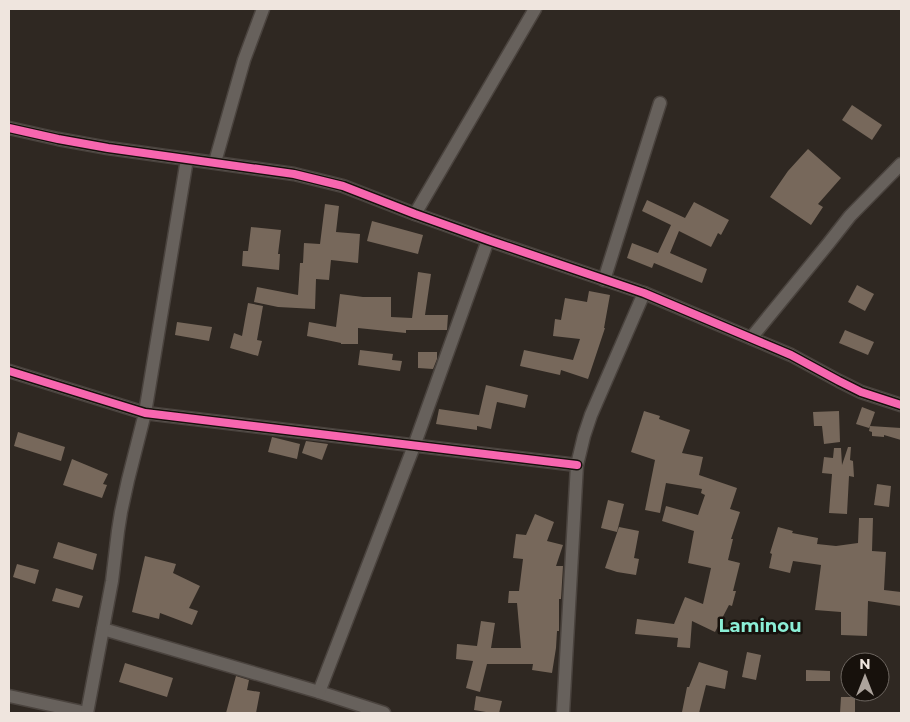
<svg xmlns="http://www.w3.org/2000/svg" width="910" height="722" viewBox="0 0 910 722" font-family="Montserrat,sans-serif">
  <style>
    .building { fill: #77685b }
    .lines { fill: none; stroke-linecap: round; stroke-linejoin: round }
    .minor-casing { stroke: #4a433e; stroke-width: 15 }
    .minor { stroke: #67615c; stroke-width: 12 }
    .cycleway-casing { stroke: #17110c; stroke-width: 11 }
    .cycleway { stroke: #f766af; stroke-width: 8 }
    .labels { text-anchor: middle; dominant-baseline: central; stroke-width: 5; stroke-linejoin: round; paint-order: stroke }
    .district-label { font-size: 18px; font-weight: bold; fill: #8beed6; stroke: #17110c }
  </style>
  <rect width="100%" height="100%" fill="#2f2822"/>
  <g class="building">
    <path d="M852,105L882,125L872,140L842,120Z"/>
    <path d="M808,149L841,178L818,204L823,207L811,225L770,197L788,171Z"/>
    <path d="M647,200L685,218L694,202L729,220L721,235L718,233L711,247L679,231L670,253L707,269L702,283L654,263L652,268L627,258L632,243L658,253L671,225L642,211Z"/>
    <path d="M325,204L339,206L336,232L360,234L358,263L331,260L329,280L316,279L315,309L278,307L254,302L257,287L298,295L300,263H303L304,243L320,244Z"/>
    <path d="M372,221L423,235L418,254L367,241Z"/>
    <path d="M251,227L281,230L278,254H280L279,270L242,266L243,251H248Z"/>
    <path d="M418,272L431,274L425,315H448L447,330H406V333L358,328V344H341V343L307,336L309,322L336,327L340,294L363,297H391V317L412,318Z"/>
    <path d="M857,285L874,294L865,311L848,302Z"/>
    <path d="M589,291L610,295L604,328H605L588,379L561,370L560,375L520,366L524,350L573,360L580,339L553,336L555,319L561,320L565,298L587,302Z"/>
    <path d="M248,303L263,306L257,340L262,341L258,356L230,348L234,333L242,336Z"/>
    <path d="M177,322L212,327L209,341L175,335Z"/>
    <path d="M845,330L874,342L868,355L839,343Z"/>
    <path d="M360,350L393,354L392,360L402,361L400,371L358,365Z"/>
    <path d="M418,352H437V359L433,369L418,368Z"/>
    <path d="M486,385L528,395L525,408L497,402L491,429L477,426V430L436,424L439,409L479,415Z"/>
    <path d="M862,407L875,412L870,426L901,428V440L884,435V437L872,436V432L869,431L870,426L869,428L856,424Z"/>
    <path d="M644,411L660,416L659,419L690,430L682,453L703,457L699,475L737,488L730,509L740,512L731,539H733L728,560L740,563L733,591H736L732,606L729,605L715,632L692,621L690,648L677,647L678,638L635,634L637,619L674,624L685,597L703,604L711,568L688,563L694,531L662,521L666,506L698,515L705,495L701,493L702,489L666,483L660,513L645,510L655,460L631,452Z"/>
    <path d="M839,411L840,442L824,444L822,426H814L813,412Z"/>
    <path d="M18,432L65,447L61,461L14,446Z"/>
    <path d="M272,437L300,444L297,459L268,452Z"/>
    <path d="M306,441L328,444L322,460L302,453Z"/>
    <path d="M848,447H851L850,460L853,461L854,477L849,476L847,514L829,513L832,474L822,473L824,457L833,458L834,448H841L842,465Z"/>
    <path d="M72,459L108,474L103,484L107,485L102,498L63,485Z"/>
    <path d="M877,484L891,486L889,507L874,505Z"/>
    <path d="M608,500L624,504L617,532L601,528Z"/>
    <path d="M535,514L554,522L547,541L563,545L556,566H563L561,599H559V631H557L556,648L552,673L532,670L533,664H487L480,692L466,688L473,661L456,659L457,644L477,646L481,621L495,623L491,648H521L517,603H508L509,591H519L523,559L513,558L516,534L526,535Z"/>
    <path d="M859,518H873L872,551L886,552L884,590L901,592V606L868,601L867,636L841,635V612L815,610L821,565L793,561L790,573L769,568L772,554L770,553L778,527L793,531L792,533L818,538L817,544L836,546L858,543Z"/>
    <path d="M619,527L639,531L634,558L639,559L636,575L617,572L605,568Z"/>
    <path d="M58,542L97,554L93,570L53,558Z"/>
    <path d="M145,556L176,564L173,573L200,586L189,608L198,611L192,625L160,613L159,619L132,612Z"/>
    <path d="M17,564L39,570L35,584L13,577Z"/>
    <path d="M56,588L83,596L79,608L52,601Z"/>
    <path d="M747,652L761,655L756,680L742,677Z"/>
    <path d="M699,662L728,671L725,689L706,685L699,713H689L682,712L687,687H689Z"/>
    <path d="M125,663L173,678L167,697L119,682Z"/>
    <path d="M806,670L830,671V681H806Z"/>
    <path d="M236,676L249,680L247,690L260,692L256,713H226Z"/>
    <path d="M476,696L502,701L499,713H492L474,710Z"/>
    <path d="M841,697H855V713H840Z"/>
  </g>
  <g class="lines">
    <g class="minor-casing">
      <g id="minor">
        <path d="M9,128L58,139L108,148L294,174L343,186L415,214L488,240L644,293L791,355L839,381L861,392L901,405"/>
        <path d="M215,162L244,60L263,9"/>
        <path d="M415,214L535,9"/>
        <path d="M604,280L660,103"/>
        <path d="M751,338L828,244L850,216L901,164"/>
        <path d="M9,371L145,413L577,465"/>
        <path d="M103,629L319,692L384,713"/>
        <path d="M319,692L414,446L488,240"/>
        <path d="M9,696L87,713"/>
        <path d="M87,713L112,581L118,531L121,512L128,480L145,413L187,159"/>
        <path d="M563,713L577,465L584,436L591,415L644,293"/>
      </g>
    </g>
    <use href="#minor" class="minor"/>
    <g class="cycleway-casing">
      <g id="cycleway">
        <path d="M9,128L58,139L108,148L294,174L343,186L415,214L488,240L644,293L791,355L839,381L861,392L901,405"/>
        <path d="M9,371L145,413L577,465"/>
      </g>
    </g>
    <use href="#cycleway" class="cycleway"/>
  </g>
  <g class="labels">
    <g class="district-label">
      <text x="760" y="626">Laminou</text>
    </g>
  </g>
  <rect width="910" height="722" fill="none" stroke="#efe5de" stroke-width="20"/>
  <g transform="translate(865 677)"><circle r="24" fill="#17110c" stroke="#6d6660"/>
  <path d="M0-4L9 19L0 12L-9 19Z" fill="#aca39c"/>
  <text y="-8" font-size="14" font-weight="bold" text-anchor="middle" fill="#efe5de">N</text>
  </g>
</svg>
